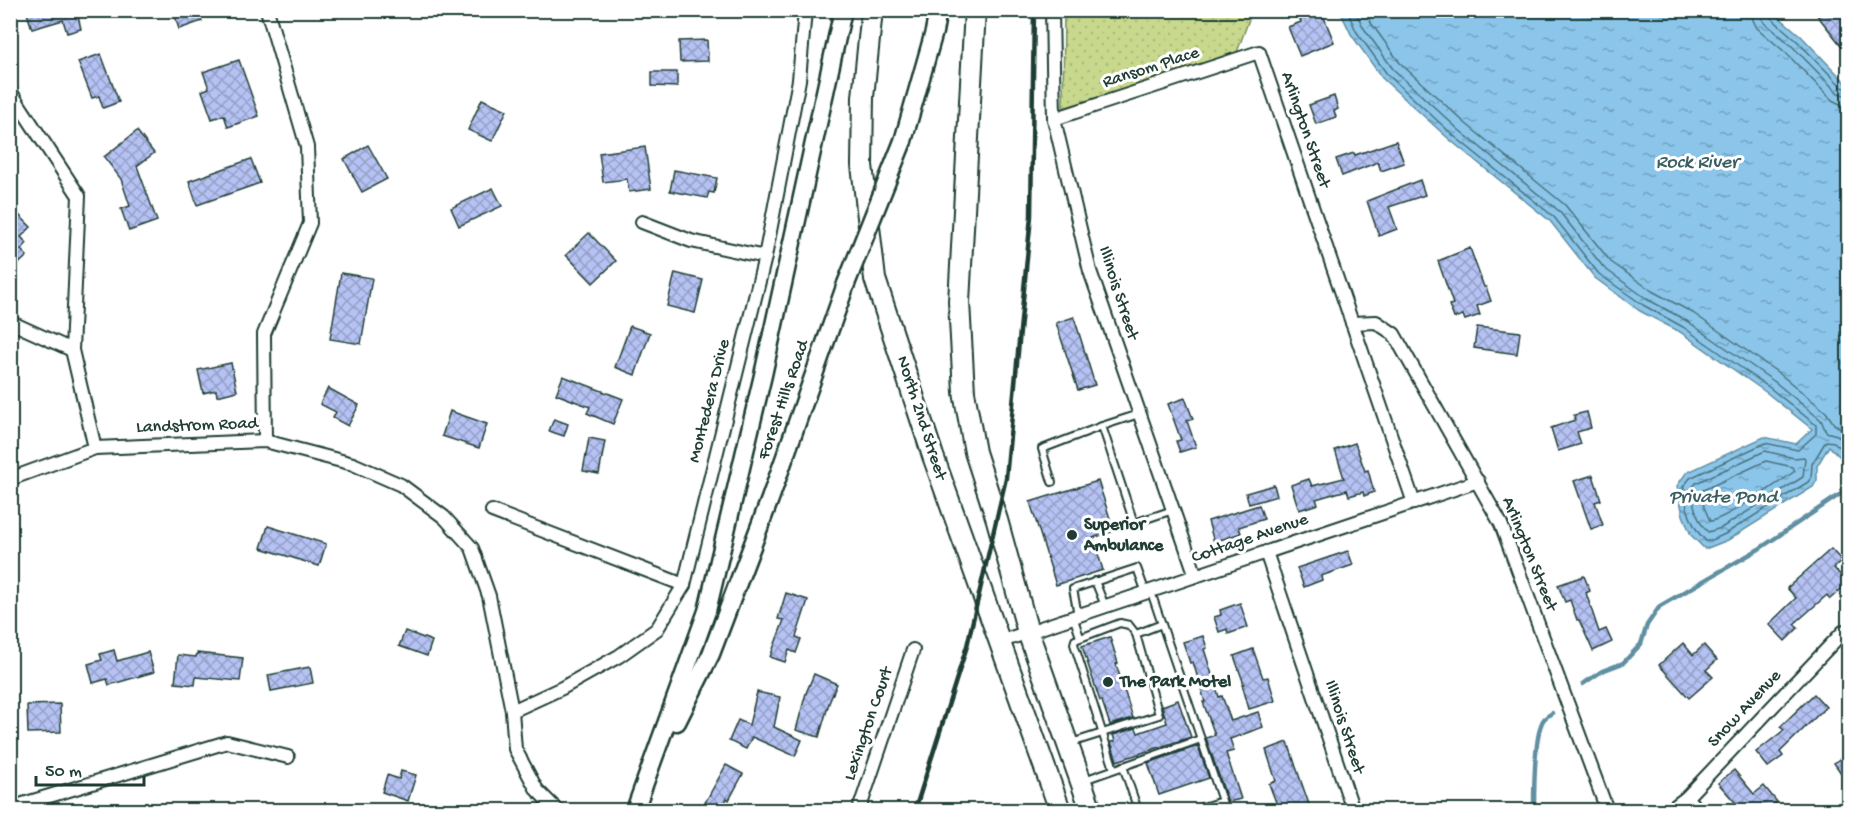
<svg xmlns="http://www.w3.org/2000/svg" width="1859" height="821" viewBox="0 0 1859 821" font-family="'Gochi Hand',sans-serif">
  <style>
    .grass { fill: url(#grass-dots); stroke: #748b60; stroke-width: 1.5 }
    .water { fill: url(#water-ripples); stroke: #608fa1; stroke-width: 1.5 }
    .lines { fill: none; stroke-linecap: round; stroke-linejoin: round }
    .shore { stroke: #4a737d; stroke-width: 1.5 }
    .stream { stroke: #608fa1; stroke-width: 4.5 }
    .building { fill: url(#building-cross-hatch); stroke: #1f3d34; stroke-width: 1.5 }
    .lane-casing { stroke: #1f3d34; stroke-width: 10 }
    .street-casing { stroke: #1f3d34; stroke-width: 16 }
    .secondary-casing { stroke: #1f3d34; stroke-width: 21 }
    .primary-casing { stroke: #1f3d34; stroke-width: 24 }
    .lane { stroke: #fff; stroke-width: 6 }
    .street { stroke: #fff; stroke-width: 12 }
    .secondary { stroke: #fff; stroke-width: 16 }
    .primary { stroke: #fff; stroke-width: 20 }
    .rail { stroke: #1f3d34; stroke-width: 4.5 }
    .secondary-bridge-casing { stroke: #1f3d34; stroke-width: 21; stroke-linecap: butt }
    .secondary-bridge { stroke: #fff; stroke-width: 16 }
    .poi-dot { fill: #1f3d34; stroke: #fff; stroke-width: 2 }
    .labels { text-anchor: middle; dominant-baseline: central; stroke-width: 6; stroke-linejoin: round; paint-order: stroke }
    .street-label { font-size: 18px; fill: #1f3d34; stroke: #fff }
    .poi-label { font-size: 18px; font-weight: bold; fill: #1f3d34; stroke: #fff; text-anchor: start }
    .water-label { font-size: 20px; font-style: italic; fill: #3a5f62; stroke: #fff }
  </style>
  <defs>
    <pattern id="grass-dots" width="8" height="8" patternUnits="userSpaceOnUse" patternTransform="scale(1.5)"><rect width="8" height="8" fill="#c8d98d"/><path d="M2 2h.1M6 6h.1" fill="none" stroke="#abbb7a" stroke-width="1.8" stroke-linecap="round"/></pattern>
    <pattern id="water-ripples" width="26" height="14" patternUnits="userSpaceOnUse" patternTransform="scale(1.5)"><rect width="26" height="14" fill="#8bc5ea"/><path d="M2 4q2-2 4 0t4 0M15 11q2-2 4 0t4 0" fill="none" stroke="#71a1be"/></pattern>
    <pattern id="building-cross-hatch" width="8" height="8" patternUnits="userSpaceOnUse" patternTransform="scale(1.5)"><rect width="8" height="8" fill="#b6c2f3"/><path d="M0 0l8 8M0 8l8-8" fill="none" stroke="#939fc6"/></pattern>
  </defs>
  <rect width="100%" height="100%" fill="#fff"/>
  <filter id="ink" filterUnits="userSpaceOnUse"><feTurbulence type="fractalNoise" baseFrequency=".0167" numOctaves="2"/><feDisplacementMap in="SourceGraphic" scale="12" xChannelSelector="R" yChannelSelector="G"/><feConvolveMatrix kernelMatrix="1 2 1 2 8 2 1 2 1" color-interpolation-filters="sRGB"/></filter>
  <g filter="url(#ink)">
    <path class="grass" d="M1064,11H1252L1236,55L1063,108Z"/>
    <path class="water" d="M1340,11H1772L1801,36L1848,85V465L1829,446L1817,466V480L1813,487L1728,540L1705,549L1691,535L1683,515L1677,486L1686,473L1764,437L1796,444L1812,429L1767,393L1680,332L1640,311L1595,278L1550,221L1450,140L1382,78L1351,34Z"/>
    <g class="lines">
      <g class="shore">
        <path d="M1347,10L1356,31L1387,74L1454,136L1554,217L1599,274L1643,305L1683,327L1770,388L1816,425V434L1798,450L1765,443L1690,478L1683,487C1686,508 1691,527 1706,541H1710L1725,534L1808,482L1811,478L1812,464L1826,441L1834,442L1848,455"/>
        <path d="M1355,10L1363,27L1393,69L1459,130L1559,211L1604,268L1647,299L1687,321L1775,382L1821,420L1826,432L1837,435L1848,445"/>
        <path d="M1365,10L1371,23L1400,63L1465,123L1565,205L1611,262L1652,291L1693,313L1780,374L1826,412L1834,424L1848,433"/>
        <path d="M1752,10L1753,20L1757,28L1786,53L1832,100L1840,104L1848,105"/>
        <path d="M1761,10V17L1765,23L1792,46L1838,93L1848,96"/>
        <path d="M1768,10L1770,17L1797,41L1842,87L1848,89"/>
        <path d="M1765,451L1794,458L1804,457L1805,459L1803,477L1721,528L1708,532C1697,522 1692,502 1692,488L1696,483Z"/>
        <path d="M1766,461L1793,467L1795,471C1783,480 1722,521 1710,521L1704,507L1701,491Z"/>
      </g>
      <g class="stream">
        <path d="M1583,684L1602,671L1623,663L1641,644L1647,625L1660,606L1759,549L1848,489"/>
        <path d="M1534,810C1534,793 1534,732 1544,719C1546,717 1549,715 1552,713"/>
      </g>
    </g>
    <g class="building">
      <path d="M26,10H86V14L78,16L81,29L67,33L63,20L32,29Z"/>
      <path d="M173,10H198L202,21L179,29Z"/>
      <path d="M1297,10H1321L1334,42L1300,56L1288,27L1301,22Z"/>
      <path d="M1813,10H1848V54Z"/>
      <path d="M707,40L708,61L680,62L679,41Z"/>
      <path d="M101,54L119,102L103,108L99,96L92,98L78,62Z"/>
      <path d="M239,60L259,116L228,127L224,115L212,119L202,91L209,88L203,72Z"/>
      <path d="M652,72H677V87L652,86Z"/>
      <path d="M1334,96L1338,109L1334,111L1336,117L1316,124L1309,105Z"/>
      <path d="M482,99L507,110L492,141L468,130Z"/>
      <path d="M137,131L154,153L137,166L157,221L129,231L121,209L130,206L121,179L104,157Z"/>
      <path d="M1396,141L1404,163L1381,171L1378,162L1342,176L1336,159L1354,153L1355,155Z"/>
      <path d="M368,145L387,179L362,192L344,159Z"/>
      <path d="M645,147L651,189L629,192L627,179L603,182L599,153Z"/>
      <path d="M251,159L260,183L197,205L189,181Z"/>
      <path d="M674,170L717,178L714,193L709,192L707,198L670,191Z"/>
      <path d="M1420,180L1425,195L1389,207L1397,229L1379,236L1367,201Z"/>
      <path d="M493,188L502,206L459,226L451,208Z"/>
      <path d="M19,215L31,227L21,237L27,243L21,250L27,256L10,272V223Z"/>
      <path d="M589,233L616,261L593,283L566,255Z"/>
      <path d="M1470,248L1484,287H1486L1491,301L1477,306L1480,315L1465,320L1463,315L1454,318L1449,305L1453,304L1438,261Z"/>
      <path d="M341,273L372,278L361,344L330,339Z"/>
      <path d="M675,273L703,280L695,313L667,306Z"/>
      <path d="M1074,317L1095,385L1078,390L1056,323Z"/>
      <path d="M630,326L650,333L635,375L615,367Z"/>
      <path d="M1477,327L1520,332L1517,354L1474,348Z"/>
      <path d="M231,363L237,391L217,396L216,390L203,393L198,370Z"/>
      <path d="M563,376L623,399L613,424L587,413L590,407L556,394Z"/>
      <path d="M328,388L359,405L348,426L333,418L336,412L320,404Z"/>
      <path d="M1185,398L1193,419L1187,421L1196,447L1180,452L1176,441L1181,440L1168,404Z"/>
      <path d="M450,411L487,424L479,448L442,436Z"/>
      <path d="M1587,412L1591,428L1577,432L1581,444L1558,451L1551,428L1575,420L1574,415Z"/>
      <path d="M554,419L568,424L564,436L549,431Z"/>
      <path d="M589,438L605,441L599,474L583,471Z"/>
      <path d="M1355,443L1365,471L1368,470L1374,492L1364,496L1363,492L1349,496L1347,490L1316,499L1318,504L1299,510L1291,485L1309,479L1312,486L1344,478L1335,450Z"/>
      <path d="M1593,475L1601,500L1595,502L1603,525L1591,529L1574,481Z"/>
      <path d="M1098,481L1114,531L1093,538L1103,570L1056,585L1030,502Z"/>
      <path d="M1274,485L1277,496L1249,504L1246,493Z"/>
      <path d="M1259,505L1264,519L1239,527L1241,533L1214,542L1208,521Z"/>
      <path d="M268,526L326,544L319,566L261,548Z"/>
      <path d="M1831,549L1842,561L1834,568L1848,583L1830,599L1827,595L1794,624L1798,628L1785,641L1769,624L1796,598L1787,588Z"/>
      <path d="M1348,551L1353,565L1321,576L1322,580L1304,587L1297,568Z"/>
      <path d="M1584,576L1590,591L1586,593L1599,632L1606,629L1612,642L1593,651L1579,620H1577L1570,600L1565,602L1558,585Z"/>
      <path d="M786,593L808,600L796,637L801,639L796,653L789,650L785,662L770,657L784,620L778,619Z"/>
      <path d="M1240,603L1248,627L1228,634L1227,629L1219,632L1214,617L1221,615L1220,610Z"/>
      <path d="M405,631L432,641L427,656L399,646Z"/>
      <path d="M1203,636L1207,648L1204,649L1219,697L1222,696L1231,721L1258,712L1263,727L1230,739L1234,751L1226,753L1241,799L1228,802L1206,738L1215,735L1203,702H1205L1193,662L1190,663L1183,642Z"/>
      <path d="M1110,637L1118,663L1116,664L1133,718L1110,725L1102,701H1100L1082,646Z"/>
      <path d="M1683,643L1693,655L1704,645L1717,660L1706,670L1713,677L1689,698L1659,665Z"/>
      <path d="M1253,649L1263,678L1268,677L1275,701L1249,709L1242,684H1244L1234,656Z"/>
      <path d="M114,650L117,661L148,652L154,672L109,685L107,679L93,683L88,664L102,660L100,654Z"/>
      <path d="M197,653L243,658L240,681L196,677L195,685L175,683L178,655L196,657Z"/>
      <path d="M310,667L313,683L271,691L268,675Z"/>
      <path d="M814,674L837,684L829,703L819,737L796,730L806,693Z"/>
      <path d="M757,692L780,697L774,727L802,740L795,756L752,737L746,749L729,741L738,720L749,725Z"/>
      <path d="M1814,694L1826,707L1780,752L1783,756L1768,767L1756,752L1784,730L1780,727Z"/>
      <path d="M1178,700L1191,737L1117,761L1111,742L1115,741L1113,735L1136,728L1138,733L1167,723L1162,706Z"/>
      <path d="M60,704L61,732L28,733L27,705Z"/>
      <path d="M1288,742L1296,767L1311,810H1279L1269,784L1276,781L1266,750Z"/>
      <path d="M1198,746L1209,778L1159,795L1148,763Z"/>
      <path d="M1848,753V783L1834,763Z"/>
      <path d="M726,765L743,774L729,800L727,798L722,810H701Z"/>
      <path d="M1734,770L1754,794L1764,786L1777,802L1767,810H1742L1718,783Z"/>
      <path d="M401,771L416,775L408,801L382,792L387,775L399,779Z"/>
    </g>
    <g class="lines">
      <g class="lane-casing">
        <g id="lane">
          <path d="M1139,414L1102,426L1134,523L1173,510"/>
          <path d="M1052,482L1042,449L1102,426"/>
          <path d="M1095,581L1105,606"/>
          <path d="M1151,592L1225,810"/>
          <path d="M1078,615L1073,589L1137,568L1146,593"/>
          <path d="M1073,616L1080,637"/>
          <path d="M1071,743L1159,715L1136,634L1162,624"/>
          <path d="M1123,766L1138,810"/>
          <path d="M1114,769L1074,644L1075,640L1120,623L1129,625L1136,634"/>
          <path d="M1084,780L1201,739"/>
          <path d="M1193,810L1222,801"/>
        </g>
      </g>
      <g class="street-casing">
        <g id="street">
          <path d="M1052,10L1054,119L1090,271L1196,576"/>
          <path d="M10,91L79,196L72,350L95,448"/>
          <path d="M1054,119L1259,52L1414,503"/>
          <path d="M642,222L691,241L765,257"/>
          <path d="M10,322L72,350"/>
          <path d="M1352,323L1376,322L1394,334L1501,524L1607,810"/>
          <path d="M265,441L264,334L310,223L307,147L267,10"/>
          <path d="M10,479L95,448L265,441L353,464L401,485L444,517L472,548L489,596L512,711L515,749L537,790L557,810"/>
          <path d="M492,511L684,585"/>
          <path d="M1266,552L1353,810"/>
          <path d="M999,642L1478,481"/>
          <path d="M512,711L562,688L619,656L657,629L684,585L765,257L799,80L805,10"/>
          <path d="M1686,798L1698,810"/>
          <path d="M10,808L227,742L288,757"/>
          <path d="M859,810L913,650"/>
          <path d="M1670,810L1686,798L1844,631L1848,636"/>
        </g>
      </g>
      <g class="secondary-casing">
        <g id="secondary">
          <path d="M903,141L934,32L938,10"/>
          <path d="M677,722L711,654L770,499L846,284"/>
          <path d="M635,810L707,611L763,375L843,10"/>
        </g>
      </g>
      <g class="primary-casing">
        <g id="primary">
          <path d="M872,10L863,97L862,165L875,279L933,456L1060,810"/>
          <path d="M975,10L959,302L964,392L975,452L997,520L1028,632L1091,810"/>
        </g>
      </g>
      <use href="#lane" class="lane"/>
      <use href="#street" class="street"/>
      <use href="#secondary" class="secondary"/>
      <use href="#primary" class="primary"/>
      <path class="rail" d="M915,810L967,646L1006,478L1031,216L1034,10"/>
      <g class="secondary-bridge-casing">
        <path id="secondary-bridge" d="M846,284L903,141"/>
      </g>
      <use href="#secondary-bridge" class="secondary-bridge"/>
    </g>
  </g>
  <g class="poi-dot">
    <circle cx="1072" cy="535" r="6"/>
    <circle cx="1108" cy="682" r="6"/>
  </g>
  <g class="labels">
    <g class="street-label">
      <text transform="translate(1151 68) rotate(-18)">Ransom Place</text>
      <text transform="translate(1305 130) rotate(71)">Arlington Street</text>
      <text transform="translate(1118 293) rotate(72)">Illinois Street</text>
      <text transform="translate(784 400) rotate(-71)">Forest Hills Road</text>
      <text transform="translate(710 401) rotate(-76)">Montedera Drive</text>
      <text transform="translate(921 418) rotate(72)">North 2nd Street</text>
      <text transform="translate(197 426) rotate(-2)">Landstrom Road</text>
      <text transform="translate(1250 539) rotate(-19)">Cottage Avenue</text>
      <text transform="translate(1529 554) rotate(68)">Arlington Street</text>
      <text transform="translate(1745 709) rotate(-47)">Snow Avenue</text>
      <text transform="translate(869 724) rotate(-71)">Lexington Court</text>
      <text transform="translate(1344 727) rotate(72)">Illinois Street</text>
    </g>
    <g class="poi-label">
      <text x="1084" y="525">Superior<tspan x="1084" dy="21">Ambulance</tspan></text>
      <text x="1120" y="682">The Park Motel</text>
    </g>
    <g class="water-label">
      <text x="1697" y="163">Rock River</text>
      <text x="1723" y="498">Private Pond</text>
    </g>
  </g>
  <rect width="1859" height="821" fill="none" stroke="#fff" stroke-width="36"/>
  <rect x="18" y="18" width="1823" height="785" fill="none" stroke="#1f3d34" stroke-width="2" filter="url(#ink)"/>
  <path d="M36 776v9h108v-9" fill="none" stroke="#1f3d34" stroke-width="3"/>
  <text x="45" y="776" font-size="18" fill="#1f3d34" stroke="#ffffff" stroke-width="4.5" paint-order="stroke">50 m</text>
</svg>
